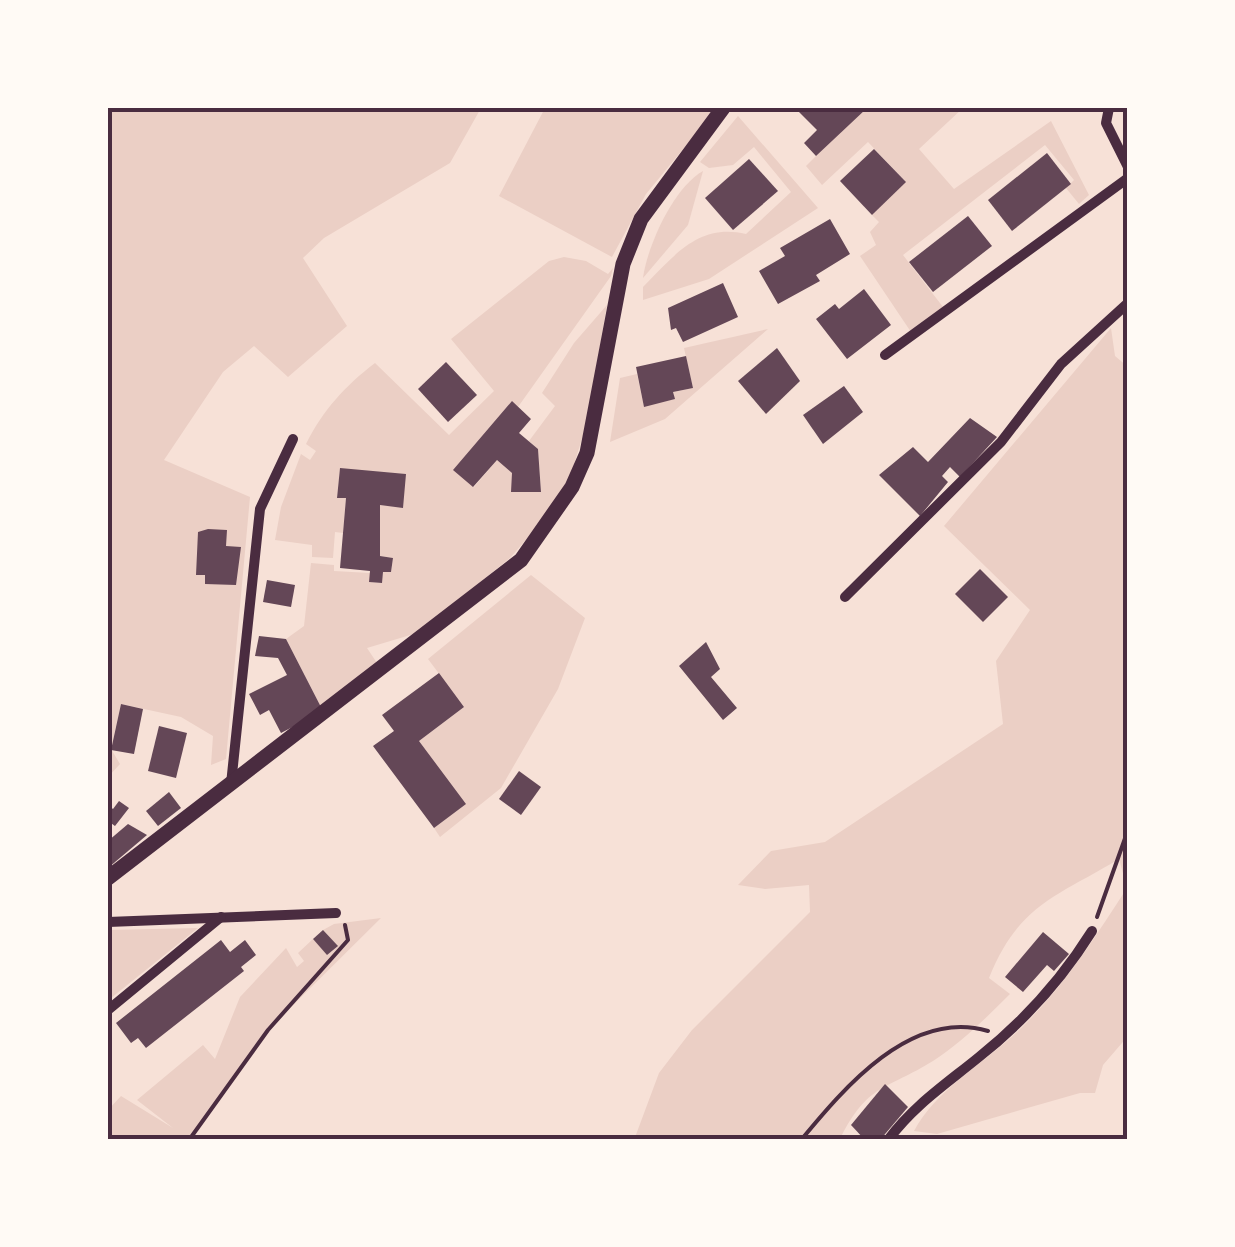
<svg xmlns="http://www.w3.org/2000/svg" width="1235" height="1247" viewBox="0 0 1235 1247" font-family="Arial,sans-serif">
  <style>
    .green { fill: #ebcfc5 }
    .building { fill: #644757 }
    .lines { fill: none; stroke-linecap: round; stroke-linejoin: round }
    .path { stroke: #4a2c40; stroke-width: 4 }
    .minor { stroke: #4a2c40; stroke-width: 10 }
    .secondary { stroke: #4a2c40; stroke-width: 15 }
    .neatline { fill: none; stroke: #4a2c40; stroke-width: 4 }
  </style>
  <rect width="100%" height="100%" fill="#f7e1d7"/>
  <g class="green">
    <path d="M108,108H481L450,163L324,238L303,258L347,326L288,377L254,346L223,372L164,460L250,497L226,759L211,765L213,736L181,717L121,704L111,749L120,764L108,777Z"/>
    <path d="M545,108H717L646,194L612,257L499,196Z"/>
    <path d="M864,108H963L919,149L954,189L1051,121L1089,195L1079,204L1066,188L1074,180L1045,145L903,255L943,307L911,332L860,256L876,245L870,232L879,222L872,215L905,181L868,142L822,185L806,166Z"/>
    <path d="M738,116L818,208L709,279L643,300V287C674,256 698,223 746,234L791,192L754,147L733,165L709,168L700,162Z"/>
    <path d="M703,171L688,225L643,278C647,247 673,188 703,171Z"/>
    <path d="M564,257L586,261L608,274L613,268L611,276L518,407L454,469L474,487L497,460L512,473V492L541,491L538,449L529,441L555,406L542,393L574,343L607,305L586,426L564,496L510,558L417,633L367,648L381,669L323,711L286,639L304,626L311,563L334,565V571L370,573V582L381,583L383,572H391L393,558L380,556V505L402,507L405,474L340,469L337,497L346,498L343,533L335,532L333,558L312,557V545L275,540L281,507L301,454L310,460L316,451L306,444C323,410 345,386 375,363L449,435L494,391L451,339L549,261Z"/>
    <path d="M1111,328L1115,356L1128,367V1036L1103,1065L1095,1093H1080L937,1134L914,1131C936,1089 985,1063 1019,1030C1063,988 1094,939 1127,888L1119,859C1056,897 1019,904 989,978L1010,994C986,1018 962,1042 933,1061C886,1090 868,1083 840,1139L634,1140L659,1073L692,1030L810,912L809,885L765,889L738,885L771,851L825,842L1003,724L996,661L1030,610L944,526Z"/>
    <path d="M768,329L665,419L610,442L620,378L637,374L644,406L674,399L673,392L693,388L684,348Z"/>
    <path d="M531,575L585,618L558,689L501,788L440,837L434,828L465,804L419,741L464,707L428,659Z"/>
    <path d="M381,918L268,1030L189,1139L108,1140V1110L121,1096L173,1128L137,1100L203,1045L215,1059L240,997L286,948L297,967L304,961L298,953L313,939L327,954L337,945L323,930L334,924Z"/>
    <path d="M198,928L111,998H108V930Z"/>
  </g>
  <g class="building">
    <path d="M804,108H864L866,109L816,156L804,143L817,130L799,112Z"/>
    <path d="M874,149L906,182L872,215L840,181Z"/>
    <path d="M1047,153L1071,184L1012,231L988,200Z"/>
    <path d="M749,159L778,191L733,230L705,198Z"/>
    <path d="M968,216L992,246L933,292L909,262Z"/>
    <path d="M830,219L850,254L816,275L820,281L778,304L759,271L785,256L780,248Z"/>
    <path d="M723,283L738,317L683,342L676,328L671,330L668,308Z"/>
    <path d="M864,289L891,325L847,359L816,319L835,304L839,309Z"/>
    <path d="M777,348L800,381L766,414L738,381Z"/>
    <path d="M686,356L693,388L673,392L675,399L644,407L636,367Z"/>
    <path d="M446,362L477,395L448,422L418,389Z"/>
    <path d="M844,386L863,412L823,444L803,415Z"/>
    <path d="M512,401L531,419L519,433L538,449L541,492H511L512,473L497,460L473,487L453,470Z"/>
    <path d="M970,418L997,437L960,477L950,467L942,476L948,482L920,516L879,475L913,447L928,462Z"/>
    <path d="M340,468L406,474L403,508L380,505V556L393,558L391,572H383L382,583L369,582L370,571L340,568L346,498H337Z"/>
    <path d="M208,529L227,530L226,546L241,547L236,585L205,584V575H196L198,532Z"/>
    <path d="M980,569L1008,597L983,622L955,594Z"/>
    <path d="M267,580L295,585L291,607L263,602Z"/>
    <path d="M259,636L286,639L323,711L281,733L269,710L260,715L249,694L287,675L278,658L255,656Z"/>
    <path d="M706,642L720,669L711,677L737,708L723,720L679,666Z"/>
    <path d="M439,673L464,707L419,741L466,804L434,828L373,746L394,731L382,715Z"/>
    <path d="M121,704L143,709L134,754L111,750Z"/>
    <path d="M159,726L187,733L176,778L148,771Z"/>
    <path d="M519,771L541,787L521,815L499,799Z"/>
    <path d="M169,792L181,808L158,826L146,811Z"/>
    <path d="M119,801L129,808L115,826L108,821V805L113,809Z"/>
    <path d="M128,824L147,835L108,868V841Z"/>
    <path d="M323,930L338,946L327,955L313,939Z"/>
    <path d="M1043,932L1069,954L1054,971L1047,965L1023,992L1005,977Z"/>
    <path d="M221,940L230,952L245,940L256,955L241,967L244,971L146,1048L138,1038L131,1043L116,1023Z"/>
    <path d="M885,1084L908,1107L880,1140H865L851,1125Z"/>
  </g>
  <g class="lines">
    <g class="path">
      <path d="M1097,917L1128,830"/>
      <path d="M189,1140L268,1030L348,940L345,925"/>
      <path d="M801,1140C844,1088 911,1008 988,1031"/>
    </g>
    <g class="minor">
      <path d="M1109,108L1106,123L1128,167"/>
      <path d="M885,355L1128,178"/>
      <path d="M845,597L1001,442L1061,364L1128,303"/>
      <path d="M231,784L260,509L293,439"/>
      <path d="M108,922L336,913"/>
      <path d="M108,1010L221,917"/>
      <path d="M888,1140C914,1105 946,1084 979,1057C1023,1022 1062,979 1092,931"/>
    </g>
    <path class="secondary" d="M108,878L521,560L572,487L587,453L623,264L641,219L723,108"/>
  </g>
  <rect width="1235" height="1247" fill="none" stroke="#fffaf5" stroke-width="220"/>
  <rect x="110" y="110" width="1015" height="1027" class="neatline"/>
</svg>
